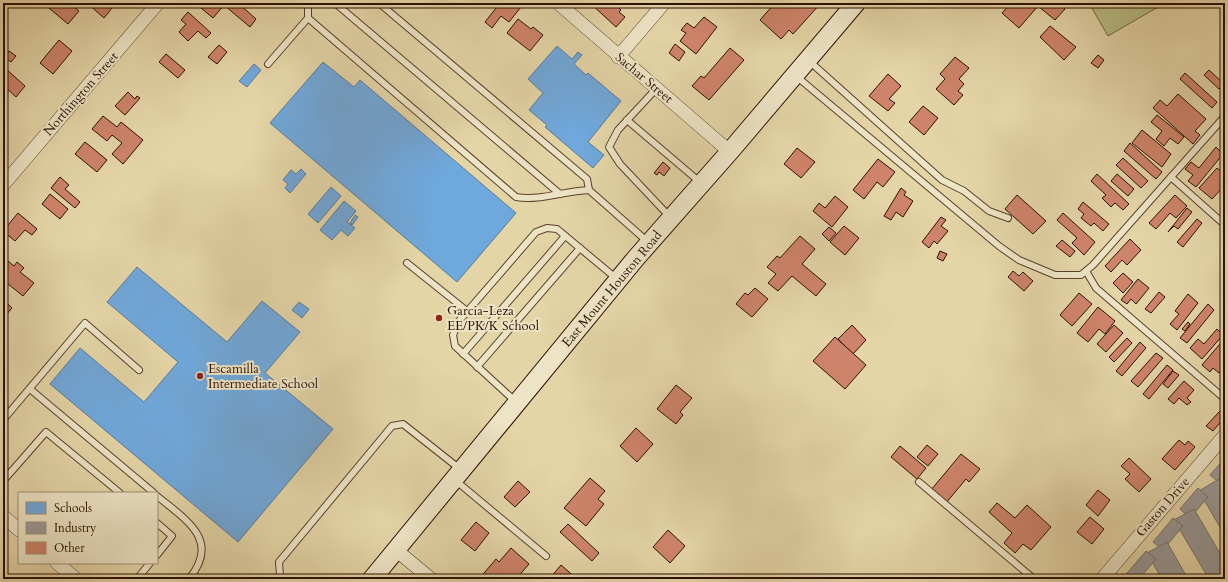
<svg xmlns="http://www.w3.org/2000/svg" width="1228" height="582" viewBox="0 0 1228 582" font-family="Cardo,serif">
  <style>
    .green { fill: #b8bc84; stroke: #726642 }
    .schools { fill: #6fa8dc; stroke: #5b7a9a }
    .industry { fill: #999; stroke: #78706b }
    .building { fill: #ce846a; stroke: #2c0f01 }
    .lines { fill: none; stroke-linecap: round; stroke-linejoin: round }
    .lane-casing { stroke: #5a402a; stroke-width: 8 }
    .street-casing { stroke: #5a402a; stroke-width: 14 }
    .secondary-casing { stroke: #2c0f01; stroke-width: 20 }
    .lane { stroke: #ede4c6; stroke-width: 6 }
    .street { stroke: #ede4c6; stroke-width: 13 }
    .secondary { stroke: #ede4c6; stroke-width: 18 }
    .poi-dot { fill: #8f2418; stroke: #ede4c6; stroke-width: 1.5 }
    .labels { text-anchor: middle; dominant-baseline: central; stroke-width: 4; stroke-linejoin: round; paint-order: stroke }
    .street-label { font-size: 13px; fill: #2c0f01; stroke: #ede4c6 }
    .poi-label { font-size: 13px; fill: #2c0f01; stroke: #ede4c6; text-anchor: start }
  </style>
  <rect width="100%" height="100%" fill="#e4d5a7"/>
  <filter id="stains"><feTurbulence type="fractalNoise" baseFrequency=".005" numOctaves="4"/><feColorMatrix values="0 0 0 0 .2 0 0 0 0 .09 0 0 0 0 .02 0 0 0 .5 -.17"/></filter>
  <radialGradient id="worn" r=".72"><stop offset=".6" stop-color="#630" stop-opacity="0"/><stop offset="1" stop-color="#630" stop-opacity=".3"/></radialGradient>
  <path class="green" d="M1089,3H1165L1108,36Z"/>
  <g class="schools">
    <path d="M557,46L572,59L578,52L582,55L574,64L586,75L588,73L621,101L588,142L604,155L593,168L545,127L547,125L529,110L543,93L528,79Z"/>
    <path d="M323,62L354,87L360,80L516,213L457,282L270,123Z"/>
    <path d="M254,64L261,70L247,87L239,81Z"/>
    <path d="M301,169L306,174L290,193L285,188L288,184L283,180L291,170L296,174Z"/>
    <path d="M331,187L341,196L318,223L308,214Z"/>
    <path d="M344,201L356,211L347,222L355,228L348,236L341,230L332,240L320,230Z"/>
    <path d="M355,215L358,217L352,225L350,223Z"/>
    <path d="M137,267L227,342L262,301L300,332L265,373L333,429L238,542L50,384L80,348L144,402L178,362L107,302Z"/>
    <path d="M299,302L309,309L302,318L292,310Z"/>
  </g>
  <g class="industry">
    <path d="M1225,458V478L1220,483L1210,475Z"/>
    <path d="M1219,479L1225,489V536L1199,491Z"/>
    <path d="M1198,488L1208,497L1190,518L1180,509Z"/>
    <path d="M1194,509L1225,562V579H1209L1174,520Z"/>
    <path d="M1173,518L1183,526L1163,550L1153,542Z"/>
    <path d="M1167,542L1188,579H1162L1147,553Z"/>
    <path d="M1146,551L1156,559L1139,579H1122Z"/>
  </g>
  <g class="building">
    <path d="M45,3H69L79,11L68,24L44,4Z"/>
    <path d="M87,3H116L104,18Z"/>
    <path d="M195,3H238L256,19L250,27L224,5L213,18Z"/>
    <path d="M500,3H505L508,6L511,3H515L521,7L509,22L501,16L492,28L485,22Z"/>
    <path d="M590,3H614L621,10L619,12L625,17L616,27Z"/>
    <path d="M775,3H821L793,34L789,30L781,39L760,20Z"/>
    <path d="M1011,3H1058L1065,9L1055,20L1038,6L1019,28L1002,13Z"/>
    <path d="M188,12L211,33L206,38L198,31L188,41L179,32L186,24L181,20Z"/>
    <path d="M704,17L717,27L696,54L680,41L686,33L681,30L687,23L694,28Z"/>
    <path d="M518,19L531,29L533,27L543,35L530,51L507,33Z"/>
    <path d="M1050,26L1076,47L1064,60L1040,37Z"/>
    <path d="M59,40L72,51L53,74L40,63Z"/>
    <path d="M675,44L685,52L679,61L669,53Z"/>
    <path d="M219,45L227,52L217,64L208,57Z"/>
    <path d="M730,48L744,60L709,100L692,86L701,76L704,78Z"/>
    <path d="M9,51L16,56L11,62L4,57Z"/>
    <path d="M166,54L185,70L178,78L159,62Z"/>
    <path d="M1098,55L1104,60L1098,68L1091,63Z"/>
    <path d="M955,57L969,68L959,79L964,84L958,91L963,95L954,105L936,89L945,79L940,74Z"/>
    <path d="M6,69L25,86L16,97L3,85V73Z"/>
    <path d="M1209,70L1224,84L1219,89L1204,75Z"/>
    <path d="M1185,73L1217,102L1212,108L1180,79Z"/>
    <path d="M888,74L901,86L889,99L895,103L888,111L869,96Z"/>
    <path d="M128,92L135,99L137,96L140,98L125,115L115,106Z"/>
    <path d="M1178,94L1206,119L1195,131L1200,135L1193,144L1153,108L1160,100L1167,106Z"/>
    <path d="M923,106L938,118L924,135L909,122Z"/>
    <path d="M1157,115L1184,137L1178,144L1170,138L1164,146L1156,139L1162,131L1151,122Z"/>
    <path d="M103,116L117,127L121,122L143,140L123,164L112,154L122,143L112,135L107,141L92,129Z"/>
    <path d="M1142,130L1171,154L1162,167L1132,143Z"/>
    <path d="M85,142L107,160L97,172L75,154Z"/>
    <path d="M1130,143L1162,172L1156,179L1124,151Z"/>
    <path d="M1216,147L1223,154L1196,187L1188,181L1193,175L1185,169L1191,162L1199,168Z"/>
    <path d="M797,148L815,162L801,178L784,164Z"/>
    <path d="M1123,158L1148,181L1141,188L1116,165Z"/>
    <path d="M878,159L895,172L883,187L877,182L864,199L853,190Z"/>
    <path d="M663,162L670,168L664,176L659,172L657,175L654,173Z"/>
    <path d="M1217,168L1223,173L1225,171V185L1212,199L1199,188Z"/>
    <path d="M1097,174L1129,204L1123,210L1115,203L1111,207L1102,198L1106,195L1091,181Z"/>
    <path d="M1117,174L1134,189L1128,196L1111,181Z"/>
    <path d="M60,177L69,185L65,189L80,202L75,208L51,188Z"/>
    <path d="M901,188L906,192L904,195L913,201L903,217L896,212L891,220L884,216Z"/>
    <path d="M50,194L68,209L60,219L42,204Z"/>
    <path d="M1017,195L1046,221L1033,234L1005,209Z"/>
    <path d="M1175,195L1187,206L1176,218L1170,213L1156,229L1149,223Z"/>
    <path d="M835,196L848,207L832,227L813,211L819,203L825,208Z"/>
    <path d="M1083,202L1109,224L1103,231L1094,223L1091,226L1081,218L1084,214L1078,209Z"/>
    <path d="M1187,208L1192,212L1178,229L1174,226L1168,232Z"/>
    <path d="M18,213L37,229L32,235L25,230L15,241L3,231Z"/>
    <path d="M1063,213L1095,242L1084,255L1072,243L1077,238L1057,220Z"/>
    <path d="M941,217L946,220L941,226L948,231L937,244L934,241L929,248L922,242Z"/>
    <path d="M1197,219L1202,223L1183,247L1177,242Z"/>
    <path d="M844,226L859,238L845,255L830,242Z"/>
    <path d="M829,227L836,233L829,241L822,234Z"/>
    <path d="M800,236L815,249L802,264L826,284L816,296L792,276L778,291L768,283L776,274L767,267L777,256L780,258Z"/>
    <path d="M1130,239L1141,250L1127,265L1122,260L1111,272L1105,266Z"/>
    <path d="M1062,240L1075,251L1070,257L1056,246Z"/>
    <path d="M940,251L947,254L943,261L937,258Z"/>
    <path d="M8,261L14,266L17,262L24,268L20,272L34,283L23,296L3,280V268Z"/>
    <path d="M1013,271L1019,276L1023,272L1033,281L1024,291L1008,277Z"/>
    <path d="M1123,273L1133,282L1123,293L1113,283Z"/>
    <path d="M1138,279L1149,288L1136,304L1131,299L1127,304L1121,300Z"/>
    <path d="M755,288L768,299L752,317L736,304L745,293L748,295Z"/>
    <path d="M1159,292L1165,297L1151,313L1145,309Z"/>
    <path d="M1079,293L1092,304L1072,326L1060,315Z"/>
    <path d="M1188,294L1198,303L1177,330L1170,324L1179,314L1175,311Z"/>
    <path d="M3,299L12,308L5,316L3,313Z"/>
    <path d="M1208,304L1214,310L1187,343L1180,338Z"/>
    <path d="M1098,307L1115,321L1105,334L1099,329L1088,342L1077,333Z"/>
    <path d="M1188,322L1190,324L1185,331L1182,329Z"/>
    <path d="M852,325L866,340L853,354L838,339Z"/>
    <path d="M1114,325L1123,333L1106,352L1097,344Z"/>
    <path d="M1217,329L1223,335L1202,359L1190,348L1198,339L1204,344Z"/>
    <path d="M835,337L866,365L845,389L813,361Z"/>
    <path d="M1127,338L1132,343L1114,362L1109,357Z"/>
    <path d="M1225,338V366L1219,373L1213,368L1210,372L1202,365Z"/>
    <path d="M1140,342L1146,348L1122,376L1116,371Z"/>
    <path d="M1156,353L1163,358L1138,387L1131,381Z"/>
    <path d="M1167,365L1173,370L1149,399L1143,394Z"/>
    <path d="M1173,371L1179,375L1168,388L1163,384Z"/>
    <path d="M1184,381L1194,390L1187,398L1191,402L1187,405L1179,398L1174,404L1168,399Z"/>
    <path d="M676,385L692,398L680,412L683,415L676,424L657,409Z"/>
    <path d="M1220,411L1225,415V417L1213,431L1206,426Z"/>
    <path d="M636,428L653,444L637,462L620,446Z"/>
    <path d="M1179,440L1185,445L1188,441L1195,447L1175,470L1162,459Z"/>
    <path d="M927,445L938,454L928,466L917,457Z"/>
    <path d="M900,446L926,468L917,479L891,457Z"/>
    <path d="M961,454L980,469L969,482L966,479L946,503L931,490Z"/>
    <path d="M1129,458L1151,479L1139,492L1125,479L1130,474L1121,466Z"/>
    <path d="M590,478L605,491L598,499L604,504L586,526L564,508Z"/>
    <path d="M518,481L530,492L515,507L504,497Z"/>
    <path d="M1098,490L1110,500L1098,516L1086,505Z"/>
    <path d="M997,503L1015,518L1027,505L1051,527L1031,550L1023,544L1015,553L1004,543L1012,533L989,512Z"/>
    <path d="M1090,517L1104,529L1092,544L1077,532Z"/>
    <path d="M476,522L489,533L475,551L461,540Z"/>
    <path d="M568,524L599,553L592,561L560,532Z"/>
    <path d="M668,530L685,546L670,563L653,547Z"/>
    <path d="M511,548L529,564L516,579H479L496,559L499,562Z"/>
    <path d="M561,565L577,579H552L550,578Z"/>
  </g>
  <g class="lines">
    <g class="lane-casing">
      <g id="lane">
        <path d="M308,3V18L516,197C541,201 563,191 589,190"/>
        <path d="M335,3L560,194"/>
        <path d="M379,3L587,179L589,190L648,242"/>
        <path d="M808,60L942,180L964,191L989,211L1008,218"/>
        <path d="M268,64L308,18"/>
        <path d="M796,76L999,246L1019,260L1055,275H1081L1093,265L1225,116"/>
        <path d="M656,89L618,130L609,147L620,164L670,217"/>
        <path d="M627,120L701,183"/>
        <path d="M1171,177L1225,225"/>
        <path d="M407,263L467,311"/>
        <path d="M1086,271L1096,288L1225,399"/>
        <path d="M463,354L565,236"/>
        <path d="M477,367L580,248"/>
        <path d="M30,389L154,493"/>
        <path d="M516,402L455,346L453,335L459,321L536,232L547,228L557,229L617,279"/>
        <path d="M3,420L85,323L139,370"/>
        <path d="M455,480L546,556"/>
        <path d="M3,481L46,432L120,493"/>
        <path d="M919,482L1034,579"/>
        <path d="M157,496C186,520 221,540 189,579"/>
        <path d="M157,523L172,536L157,555"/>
        <path d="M137,579L150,563"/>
        <path d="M284,579L280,576L279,562L392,426L403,424L460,469"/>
      </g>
    </g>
    <g class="street-casing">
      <g id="street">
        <path d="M558,3L730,152"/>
        <path d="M618,57L664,3"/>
        <path d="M3,185L158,3"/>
        <path d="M3,516L19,530"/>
        <path d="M396,550L431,579"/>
        <path d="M57,563L76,579"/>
        <path d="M1102,579L1225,435"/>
      </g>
    </g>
    <g class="secondary-casing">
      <path id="secondary" d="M372,579L636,258L732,149L856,3"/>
    </g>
    <use href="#lane" class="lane"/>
    <use href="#street" class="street"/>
    <use href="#secondary" class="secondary"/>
  </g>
  <g class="poi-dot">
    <circle cx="439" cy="318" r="4"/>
    <circle cx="200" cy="376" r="4"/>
  </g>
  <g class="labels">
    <g class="street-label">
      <text transform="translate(644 78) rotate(40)">Sachar Street</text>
      <text transform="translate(81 94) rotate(-49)">Northington Street</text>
      <text transform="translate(612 289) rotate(-50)">East Mount Houston Road</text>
      <text transform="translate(1163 507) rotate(-49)">Gaston Drive</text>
    </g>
    <g class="poi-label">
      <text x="447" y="311">Garcia-Leza<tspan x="447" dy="15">EE/PK/K School</tspan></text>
      <text x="208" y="369">Escamilla<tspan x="208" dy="15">Intermediate School</tspan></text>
    </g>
  </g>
  <rect width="1228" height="582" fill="none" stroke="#e4d5a7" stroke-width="16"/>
  <rect x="4" y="4" width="1220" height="574" fill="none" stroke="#2c0f01" stroke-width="2"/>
  <rect x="8" y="8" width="1212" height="566" fill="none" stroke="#2c0f01"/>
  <rect x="18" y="492" width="140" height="72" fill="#ede4c6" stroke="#a08f77"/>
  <rect x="26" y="502" width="20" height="12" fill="#6fa8dc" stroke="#a08f77"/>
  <text x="54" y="512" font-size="12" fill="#2c0f01">Schools</text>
  <rect x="26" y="522" width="20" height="12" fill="#999999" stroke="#a08f77"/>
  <text x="54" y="532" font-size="12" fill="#2c0f01">Industry</text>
  <rect x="26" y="542" width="20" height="12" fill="#ce846a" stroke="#a08f77"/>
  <text x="54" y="552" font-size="12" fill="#2c0f01">Other</text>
  <rect width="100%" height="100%" filter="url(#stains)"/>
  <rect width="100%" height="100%" fill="url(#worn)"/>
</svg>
